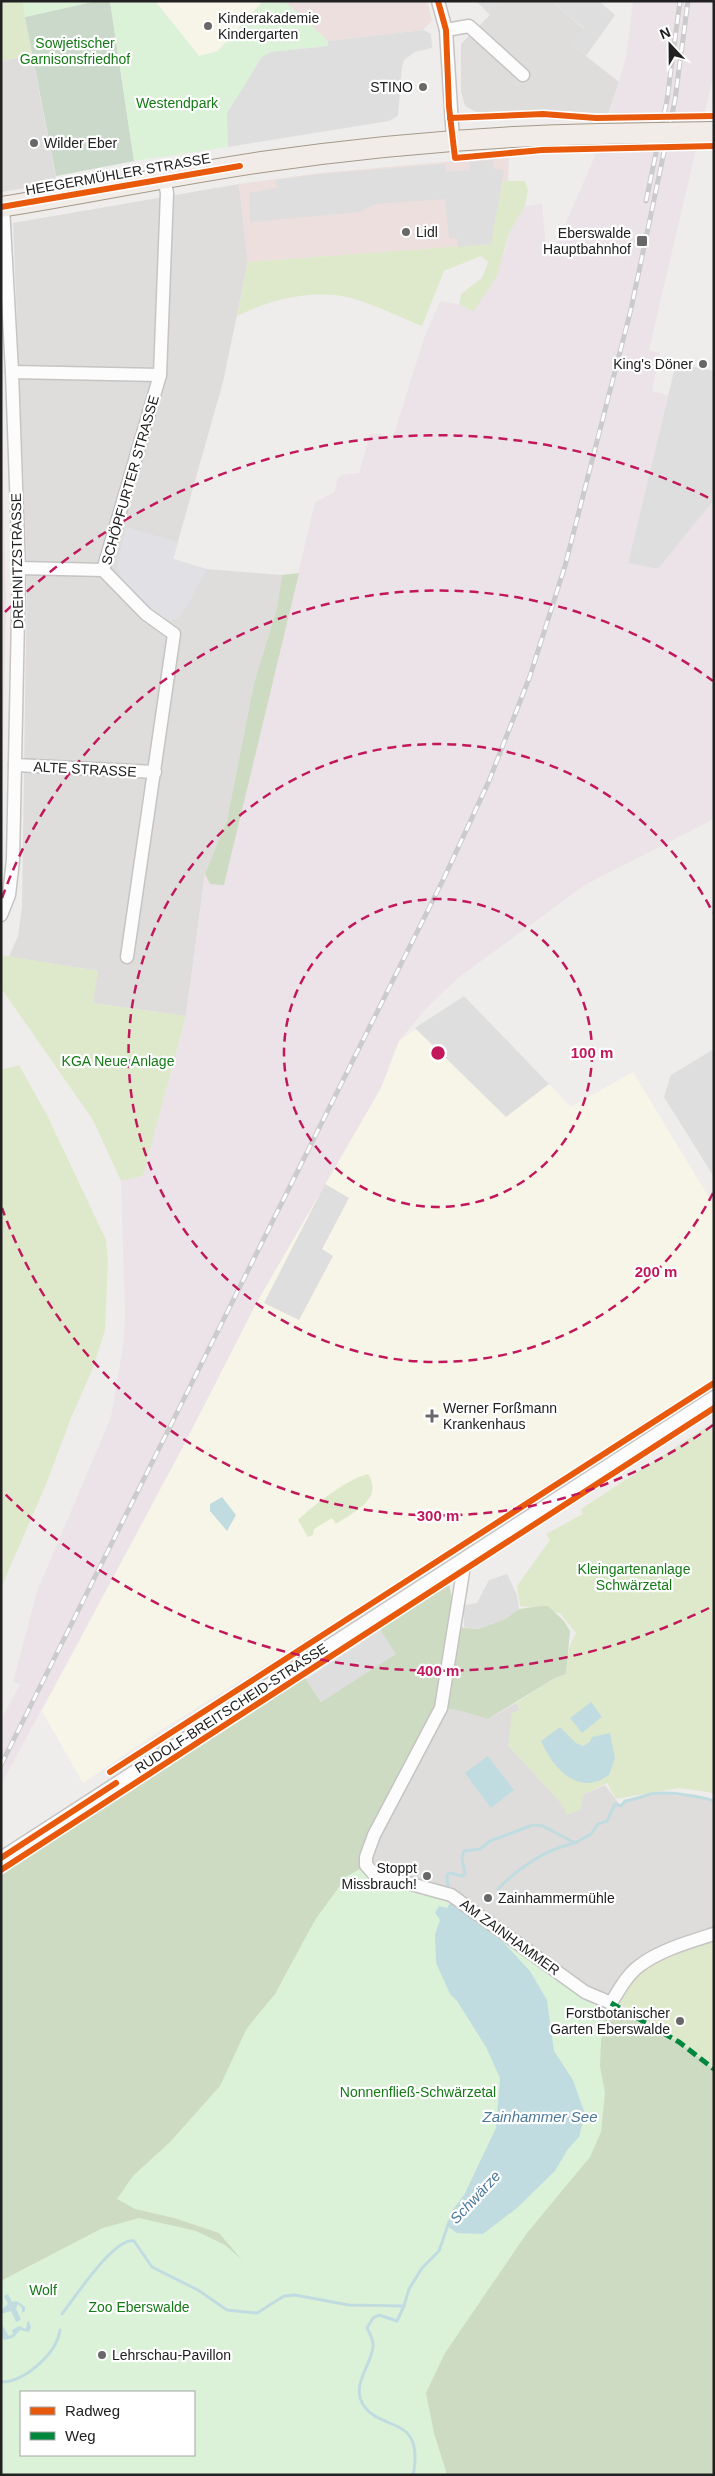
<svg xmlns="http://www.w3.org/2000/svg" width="715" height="2476" viewBox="0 0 715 2476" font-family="Arial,sans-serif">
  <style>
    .residential { fill: #dedddc }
    .commercial { fill: #ecdfde }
    .industrial { fill: #ece3e9 }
    .education { fill: #f7f5e8 }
    .grass { fill: #dee9cc }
    .forest { fill: #cddbc2 }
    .cemetery { fill: #cad9c9 }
    .park { fill: #dbf2d9; fill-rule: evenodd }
    .parking { fill: #dfdede }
    .plaza { fill: #e1e1e5 }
    .water { fill: #c1dce0 }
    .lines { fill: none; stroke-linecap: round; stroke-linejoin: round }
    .stream { stroke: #c1dce0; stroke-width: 3 }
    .street-casing { stroke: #c5c4c3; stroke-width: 15 }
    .primary-casing { stroke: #a49989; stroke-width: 22 }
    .street { stroke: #fdfcfc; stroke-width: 12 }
    .primary { stroke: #f1ece8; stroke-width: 20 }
    .rail-casing { stroke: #cbcbcb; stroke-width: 5 }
    .rail { stroke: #fff; stroke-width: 3; stroke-dasharray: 9; stroke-linecap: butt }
    .primary-bridge-casing { stroke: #a49989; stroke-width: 22; stroke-linecap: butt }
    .primary-bridge { stroke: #f1ece8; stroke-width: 20 }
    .quiet { stroke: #00873e; stroke-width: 5; stroke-dasharray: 10 5; stroke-linecap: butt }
    .cycleway-casing { stroke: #fff; stroke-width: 9 }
    .cycleway { stroke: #e8590c; stroke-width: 6 }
    .ring { fill: none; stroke: #c2185b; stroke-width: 2.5; stroke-dasharray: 9 6 }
    .poi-dot { fill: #696868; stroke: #fff; stroke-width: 2 }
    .labels { text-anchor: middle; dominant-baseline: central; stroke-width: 4.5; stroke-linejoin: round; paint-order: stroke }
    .poi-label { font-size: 14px; fill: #212121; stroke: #fff; text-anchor: start }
    .park-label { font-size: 14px; fill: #157a16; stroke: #fff }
    .street-label { font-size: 14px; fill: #212121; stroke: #fff }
    .water-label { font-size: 15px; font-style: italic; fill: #4d7a9c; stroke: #fff }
    .centre { fill: #c2185b; stroke: #fff; stroke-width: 2.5 }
    .ring-label { font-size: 15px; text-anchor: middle; font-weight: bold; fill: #c2185b; stroke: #fff; stroke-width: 4.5; stroke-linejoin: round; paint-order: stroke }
  </style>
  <rect width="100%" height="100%" fill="#efedeb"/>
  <g class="residential">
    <path d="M504,1H552L584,29L572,45L619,82L608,114L568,111L476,112L465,106L461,92V44Z"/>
    <path d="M32,55L57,183L1,192V61Z"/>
    <path d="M239,184L248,262L223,382L173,559L206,569L282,575L277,608L254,683L227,820L205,874L186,1016L92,1003L98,971L9,957L18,936L22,907L27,569L13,223Z"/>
    <path d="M516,1703L520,1710L508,1745L562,1804L605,1785L620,1805L625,1801L663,1793L677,1796L685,1794L714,1801V1930L605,1999L446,1891L369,1865L375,1836L444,1709L457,1710L488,1719Z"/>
  </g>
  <g class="commercial">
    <path d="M284,1H427L432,20L423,30L328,41Z"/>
    <path d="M509,156L508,181H503L491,244L248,262L239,184L321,173Z"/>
    <path d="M1,381L6,607L1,840Z"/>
  </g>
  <path class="industrial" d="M633,1H714V73L649,350L660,353L652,391L668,395L628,563L658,569L714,500V819L585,885L458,978L424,1011L399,1041L382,1088L256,1304L183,1447L1,1785V1720L20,1684L13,1682L37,1591L111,1417L123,1346L125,1319L121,1181L143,1176L186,1016L205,874L210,884H224L315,502L335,492L337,479L342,475L359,473L370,434H381L392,440L424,338L440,301L459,304L473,312L505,251L509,233L525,206L542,204L546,247L554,250L594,158L619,82L626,57Z"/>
  <g class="education">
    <path d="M155,1H263L218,51L199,56Z"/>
    <path d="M464,996L571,1107L633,1072L714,1206V1386L158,1732L83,1783L42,1711L183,1447L256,1304L381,1088L399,1041Z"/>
  </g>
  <g class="grass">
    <path d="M1,1H23L32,55L1,61Z"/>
    <path d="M503,181H525L528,190L525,206L509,233L497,276L473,312L459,304L461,294L482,278L488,262L481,256L444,271L422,326C400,317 356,296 334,295C300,292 268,301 237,316L248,262L490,244Z"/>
    <path d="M1,955L98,971L93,1003L186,1016L143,1176L121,1181L93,1120L1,988Z"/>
    <path d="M19,1065L48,1117L106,1240L108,1261L105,1330L93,1368L71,1418L47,1482L1,1588V1070Z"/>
    <path d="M714,1422V1793L679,1788L616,1799L607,1783L584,1794L580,1810L566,1815L562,1804L508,1745L512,1713L520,1710L516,1703L555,1678L566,1674L569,1648L576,1633L560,1613L520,1606L517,1586L550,1540L546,1534L583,1514L581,1509Z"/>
    <path d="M368,1474C384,1499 354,1512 336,1524L332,1518L314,1529L313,1535L308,1537L298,1520C314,1505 347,1479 368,1474Z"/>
    <path d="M714,1937V2069L679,2042L615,2001L642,1967Z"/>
  </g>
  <g class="forest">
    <path d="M299,573L224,885L210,884L205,874L227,820L254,683L277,608L282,575Z"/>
    <path d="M449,1583L453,1605L440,1708L363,1860L547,2000L611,2004L679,2042L714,2069V2475H110L194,2455V2392L103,2228L1,2281V1873L304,1676L321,1702L395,1654L379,1628Z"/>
    <path d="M542,1606H548L564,1621L570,1631L566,1674L555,1678L488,1719L457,1710L444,1709L457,1627L478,1629L505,1619L519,1609Z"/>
  </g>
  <path class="cemetery" d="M96,1H110L134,161L56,176L25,17Z"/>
  <g class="park">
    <path d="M23,1H96L25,17Z"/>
    <path d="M110,1H155L199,56L218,51L263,1H284L328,41V46L271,52L227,113L228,147L134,161Z"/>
    <path d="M364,1867L453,1899L606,2003L601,2042L600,2066L605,2093L601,2132L590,2157L527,2233L445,2353L426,2393L434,2433L447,2475H1V2281L103,2228L139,2218L196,2231L225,2245L242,2260L219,2233L174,2218L135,2209L117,2199L133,2176L170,2142L220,2086L247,2028L275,1994L315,1920L347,1876ZM21,2392H194V2455H21Z"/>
  </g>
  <g class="parking">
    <path d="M476,1H504L491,16Z"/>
    <path d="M552,1H599L615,15L586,56L572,45L584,28Z"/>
    <path d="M423,30L431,34L432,48L415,52L404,60L402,67L398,116L389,121L228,147L227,113L262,57L271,52L328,46V41Z"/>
    <path d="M493,160V168L504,171L491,244L458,247L457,238H449L445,199L375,204L360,212L250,222L249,193L277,188L276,180L320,174L445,164L446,172L470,170V162Z"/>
    <path d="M680,364L714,371V500L658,569L628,563L675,367Z"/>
    <path d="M464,996L549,1084L506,1117L415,1028Z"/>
    <path d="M714,1049V1177L664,1097L671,1075Z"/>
    <path d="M325,1184L349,1198L322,1249L333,1256L299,1320L264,1303Z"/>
    <path d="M507,1574L517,1595L519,1609L505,1619L478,1629L464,1627V1605L477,1603L489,1580Z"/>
    <path d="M380,1630L396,1654L321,1702L306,1679Z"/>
  </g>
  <path class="plaza" d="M126,527L178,542L173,559L206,569L190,601L179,617L172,621L161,618L151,612L136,598L121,577L117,566Z"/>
  <g class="water">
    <path d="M222,1497L236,1515L227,1531L210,1511V1504Z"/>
    <path d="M591,1702L602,1717L582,1733L570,1718Z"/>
    <path d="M560,1727L576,1743L583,1746L590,1742L592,1737L610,1733L615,1758L609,1775C579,1797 553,1769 541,1741Z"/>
    <path d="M488,1756L514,1790L491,1808L465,1773Z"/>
    <path d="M450,1903L469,1916H473L471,1918H475L478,1920L476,1922L504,1943L530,1971L547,2000L554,2051L573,2080L585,2114L579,2137L568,2149L555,2171L517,2208L483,2234L457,2233L447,2226L451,2212L464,2195L496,2128L500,2078L486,2047L457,2001L450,1994L436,1963L435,1934L440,1920L435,1913L439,1906L447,1908Z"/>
    <path d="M8,2294L12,2302L17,2301L25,2307V2311L22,2313V2308L18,2304L16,2308L21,2320L16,2322L11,2311L1,2314V2310L8,2304L4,2296Z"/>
    <path d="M29,2321L31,2327L29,2332L20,2330L13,2338L4,2340L1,2336V2323L9,2336L13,2334L12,2330L19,2326L26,2329L27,2322Z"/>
  </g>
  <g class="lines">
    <g class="stream">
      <path d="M448,1886L447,1875L450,1873L462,1876L465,1874L462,1858L464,1851L480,1849L490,1841L533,1825L543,1826L575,1843L591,1834L598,1824L607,1821L615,1804L621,1806L625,1801C635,1800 642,1796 651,1794C666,1791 699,1796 714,1801"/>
      <path d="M498,1889C518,1868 545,1850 574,1843"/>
      <path d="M62,2314C74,2299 114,2237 134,2241L152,2267L198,2290L227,2310L257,2313L284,2296L295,2295L349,2305L404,2306"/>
      <path d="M1,2382C25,2382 57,2353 60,2330"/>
      <path d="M413,2475C415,2468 415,2462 415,2456C415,2418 380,2429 364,2406C350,2386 371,2366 373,2347C374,2340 370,2334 367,2328L373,2318L379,2315L397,2321L404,2306L409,2289L422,2268L439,2251L449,2222"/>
    </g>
    <g class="street-casing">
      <g id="street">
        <path d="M438,1L446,30L453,140"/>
        <path d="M446,30L469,26L523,75"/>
        <path d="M12,372L160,375"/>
        <path d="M19,568L103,570"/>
        <path d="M15,765L155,772"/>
        <path d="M1,915L9,895L13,860L19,568L12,372L3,206"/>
        <path d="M127,957L174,634L146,614L103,570L160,375L167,193L164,178"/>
        <path d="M461,1561L463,1572L441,1708L374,1835L366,1857V1865L373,1873L378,1875L451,1895L585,1992L611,2003C619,1990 627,1975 639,1966C660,1950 689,1942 714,1934"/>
        <path d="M1,1858L714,1397"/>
      </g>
    </g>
    <g class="primary-casing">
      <path id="primary" d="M1,207C88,193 175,175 262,162C374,146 487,136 600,134"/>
    </g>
    <use href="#street" class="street"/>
    <use href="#primary" class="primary"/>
    <g class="rail-casing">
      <g id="rail">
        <path d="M646,201L667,100L680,1"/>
        <path d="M1,1765L445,876L489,781L530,676L565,566L631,309L675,100L688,1"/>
      </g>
    </g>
    <use href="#rail" class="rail"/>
    <g class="primary-bridge-casing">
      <path id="primary-bridge" d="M600,134L714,132"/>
    </g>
    <use href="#primary-bridge" class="primary-bridge"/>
    <path class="quiet" d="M611,2003L679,2042L714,2069"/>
    <g class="cycleway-casing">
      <g id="cycleway">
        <path d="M438,1L446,30L449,107L455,158L542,150L714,146"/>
        <path d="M450,118L543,114L596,118L714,116"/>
        <path d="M1,207L240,166"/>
        <path d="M110,1772L714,1383"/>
        <path d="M1,1858L116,1783"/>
        <path d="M1,1870L714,1408"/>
      </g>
    </g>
    <use href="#cycleway" class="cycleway"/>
  </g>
  <g class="ring">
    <circle cx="438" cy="1053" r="154"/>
    <path d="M713 1193A309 309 0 1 1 713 913"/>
    <path d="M713 1425A463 463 0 0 1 2 1208M2 898A463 463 0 0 1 713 681"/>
    <path d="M709 1608A618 618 0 0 1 5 1494M5 612A618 618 0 0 1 709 498"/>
  </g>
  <g class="poi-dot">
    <circle cx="208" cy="26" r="5"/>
    <circle cx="423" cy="87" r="5"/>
    <circle cx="34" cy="143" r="5"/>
    <circle cx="406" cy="232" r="5"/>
    <rect x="636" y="235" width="12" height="12" rx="2.5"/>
    <circle cx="703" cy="364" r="5"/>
    <path d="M429.5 1408.5h5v5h5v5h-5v5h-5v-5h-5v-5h5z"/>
    <circle cx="427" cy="1876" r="5"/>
    <circle cx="488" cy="1898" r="5"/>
    <circle cx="680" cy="2021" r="5"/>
    <circle cx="102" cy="2355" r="5"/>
  </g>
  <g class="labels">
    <g class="poi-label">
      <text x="218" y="18">Kinderakademie<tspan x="218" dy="16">Kindergarten</tspan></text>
      <text x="413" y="87" text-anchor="end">STINO</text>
      <text x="44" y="143">Wilder Eber</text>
      <text x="416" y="232">Lidl</text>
      <text x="631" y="233" text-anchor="end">Eberswalde<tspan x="631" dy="16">Hauptbahnhof</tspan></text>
      <text x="693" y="364" text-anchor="end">King's Döner</text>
      <text x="443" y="1408">Werner Forßmann<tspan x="443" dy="16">Krankenhaus</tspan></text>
      <text x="417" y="1868" text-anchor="end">Stoppt<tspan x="417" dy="16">Missbrauch!</tspan></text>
      <text x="498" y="1898">Zainhammermühle</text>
      <text x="670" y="2013" text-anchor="end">Forstbotanischer<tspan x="670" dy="16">Garten Eberswalde</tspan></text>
      <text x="112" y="2355">Lehrschau-Pavillon</text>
    </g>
    <g class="park-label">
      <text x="75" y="43">Sowjetischer<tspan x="75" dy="16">Garnisonsfriedhof</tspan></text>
      <text x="177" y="103">Westendpark</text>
      <text x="118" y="1061">KGA Neue Anlage</text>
      <text x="634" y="1569">Kleingartenanlage<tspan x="634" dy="16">Schwärzetal</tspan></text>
      <text x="418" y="2092">Nonnenfließ-Schwärzetal</text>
      <text x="43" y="2290">Wolf</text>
      <text x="139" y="2307">Zoo Eberswalde</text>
    </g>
    <g class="street-label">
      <text transform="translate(118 174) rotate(-10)">HEEGERMÜHLER STRASSE</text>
      <text transform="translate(130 480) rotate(-74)">SCHÖPFURTER STRASSE</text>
      <text transform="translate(17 561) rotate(-91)">DREHNITZSTRASSE</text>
      <text transform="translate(85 769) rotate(3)">ALTE STRASSE</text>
      <text transform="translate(231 1708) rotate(-33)">RUDOLF-BREITSCHEID-STRASSE</text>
      <text transform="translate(510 1937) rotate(36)">AM ZAINHAMMER</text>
    </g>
    <g class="water-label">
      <text x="540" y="2116">Zainhammer See</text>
      <text transform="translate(475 2197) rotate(-47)">Schwärze</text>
    </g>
  </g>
  <circle cx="438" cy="1053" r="8" class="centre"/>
  <g class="ring-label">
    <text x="592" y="1058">100 m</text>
    <text x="656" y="1277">200 m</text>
    <text x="438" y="1521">300 m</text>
    <text x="438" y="1676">400 m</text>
  </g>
  <rect width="715" height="2476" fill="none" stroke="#212121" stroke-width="5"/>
  <rect x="20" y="2391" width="175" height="65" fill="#ffffff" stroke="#a6a6a6"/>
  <rect x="30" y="2407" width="25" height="8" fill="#e8590c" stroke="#a6a6a6"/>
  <text x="65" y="2416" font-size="15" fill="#212121">Radweg</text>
  <rect x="30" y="2432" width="25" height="8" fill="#00873e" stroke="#a6a6a6"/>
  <text x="65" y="2441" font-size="15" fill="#212121">Weg</text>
  <g transform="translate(670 45) rotate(338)" stroke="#ffffff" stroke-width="4" paint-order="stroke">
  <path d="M0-4L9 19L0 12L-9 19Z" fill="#212121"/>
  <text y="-8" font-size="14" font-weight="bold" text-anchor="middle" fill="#212121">N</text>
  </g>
</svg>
